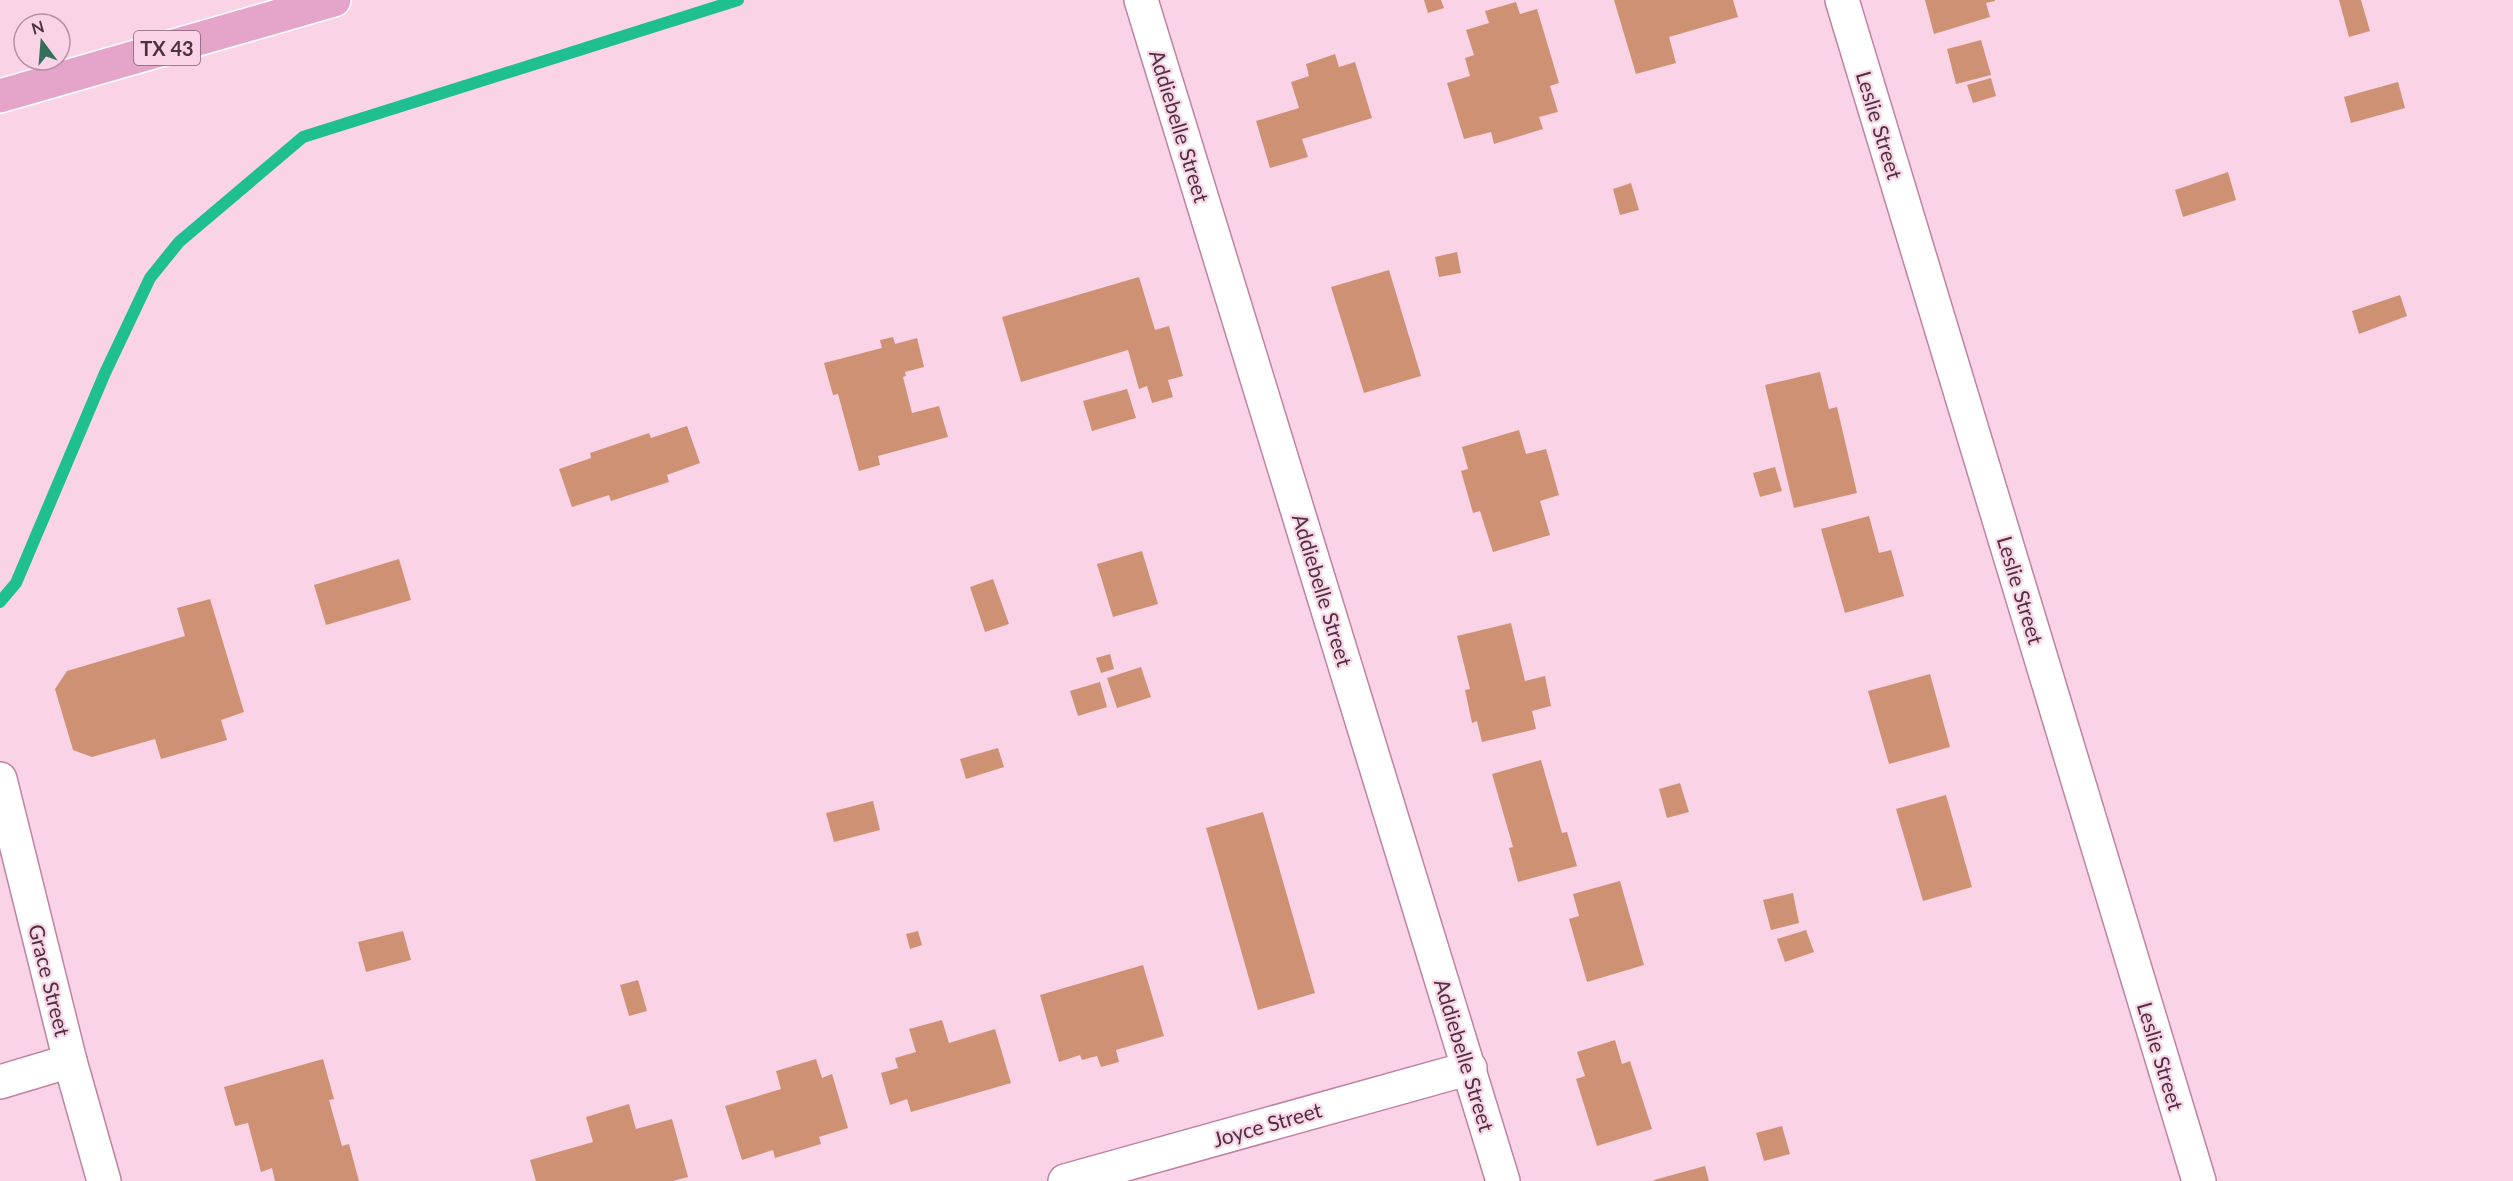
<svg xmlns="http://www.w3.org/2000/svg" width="2513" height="1181" viewBox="0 0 2513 1181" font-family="Lato,sans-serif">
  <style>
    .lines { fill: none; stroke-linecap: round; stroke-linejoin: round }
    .stream { stroke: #1fbf90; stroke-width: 12 }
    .building { fill: #cf9174 }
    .minor-casing { stroke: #bf82a3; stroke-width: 36 }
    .major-casing { stroke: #fff; stroke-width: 36 }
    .minor { stroke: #fff; stroke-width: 33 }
    .major { stroke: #e5a5ca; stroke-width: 33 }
    .labels { text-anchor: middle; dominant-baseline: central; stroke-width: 4.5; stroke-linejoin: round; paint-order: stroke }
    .shield { fill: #fbd3e7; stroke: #806272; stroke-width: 1.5 }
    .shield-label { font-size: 20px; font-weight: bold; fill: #4c3240 }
    .street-label { font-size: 21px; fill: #4c3240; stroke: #fbd3e7 }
  </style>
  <rect width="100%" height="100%" fill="#fbd3e7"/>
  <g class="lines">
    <path class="stream" d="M0,602L16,583L105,373L150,278L179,242L303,137L738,0"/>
  </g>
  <g class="building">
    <path d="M1424,0H1441L1444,8L1428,13Z"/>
    <path d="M1614,0H1733L1738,17L1669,37L1676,63L1636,74Z"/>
    <path d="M1925,0H1995V1L1986,3L1990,17L1934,34Z"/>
    <path d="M2339,0H2361L2370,31L2349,37Z"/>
    <path d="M1516,2L1520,14L1537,9L1559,83L1550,86L1558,112L1539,117L1543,129L1494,144L1491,132L1464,139L1447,83L1470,76L1465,58L1474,55L1466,30L1489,23L1485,11Z"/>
    <path d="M1981,40L1991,75L1956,84L1947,49Z"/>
    <path d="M1335,54L1339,67L1355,62L1372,118L1302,139L1308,157L1270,168L1256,121L1299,108L1291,82L1309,76L1306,64Z"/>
    <path d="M1991,78L1996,96L1973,103L1967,85Z"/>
    <path d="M2398,82L2405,108L2351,123L2344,97Z"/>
    <path d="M2228,172L2236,200L2183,217L2175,190Z"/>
    <path d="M1631,183L1639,210L1620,215L1613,189Z"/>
    <path d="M1457,252L1461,273L1439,277L1435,257Z"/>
    <path d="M1389,270L1421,376L1364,393L1331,287Z"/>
    <path d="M1139,277L1155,330L1169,326L1183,376L1168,380L1173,397L1152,403L1147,386L1139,389L1128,350L1021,382L1002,317Z"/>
    <path d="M2400,295L2407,316L2359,334L2352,311Z"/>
    <path d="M893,337L895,344L917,338L924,367L905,372L906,376L903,377L912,413L939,406L948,437L878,456L880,465L859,471L838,394L833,395L824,363L882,348L880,340Z"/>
    <path d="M1820,372L1829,409L1837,407L1857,493L1794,508L1765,385Z"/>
    <path d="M1127,389L1136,418L1092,431L1083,401Z"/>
    <path d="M687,426L700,463L667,475L669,482L611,501L609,495L572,507L559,469L591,458L590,453L649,433L651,438Z"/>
    <path d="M1519,430L1526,454L1546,449L1559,495L1540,501L1550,535L1493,552L1480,511L1473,513L1461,471L1468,469L1462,447Z"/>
    <path d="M1775,467L1782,491L1760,497L1753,473Z"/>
    <path d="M1869,516L1879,553L1891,550L1904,596L1845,613L1821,529Z"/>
    <path d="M1142,551L1158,604L1113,617L1097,564Z"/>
    <path d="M399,559L411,600L326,625L314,585Z"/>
    <path d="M993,579L1009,624L985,632L970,587Z"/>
    <path d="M210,599L244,712L221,720L227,740L161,759L155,739L92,757L73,750L55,689L67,671L185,636L177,608Z"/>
    <path d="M1511,623L1525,681L1545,676L1551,706L1532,711L1536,729L1482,742L1477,721L1472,723L1465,690L1470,689L1457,636Z"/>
    <path d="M1110,654L1114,669L1101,673L1096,658Z"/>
    <path d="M1141,667L1151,697L1117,708L1107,678Z"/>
    <path d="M1930,674L1950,747L1889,764L1868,691Z"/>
    <path d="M1100,682L1107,707L1078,716L1070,691Z"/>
    <path d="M998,748L1004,767L966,779L960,759Z"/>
    <path d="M1541,760L1562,833L1567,832L1577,866L1518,882L1509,848L1513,847L1492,774Z"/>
    <path d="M1680,783L1689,812L1667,818L1659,789Z"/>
    <path d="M1946,795L1972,887L1923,901L1896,809Z"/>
    <path d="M873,801L880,830L834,842L826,813Z"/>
    <path d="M1263,812L1315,993L1258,1010L1206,828Z"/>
    <path d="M1620,881L1644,965L1587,982L1569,919L1579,916L1573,894Z"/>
    <path d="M1793,893L1799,923L1771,930L1763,900Z"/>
    <path d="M1806,930L1814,952L1785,962L1777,939Z"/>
    <path d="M403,931L411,960L366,972L358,942Z"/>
    <path d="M918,931L922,945L910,949L906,934Z"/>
    <path d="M1143,965L1164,1036L1116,1050L1119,1062L1101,1067L1097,1056L1082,1060L1080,1055L1059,1062L1040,995Z"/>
    <path d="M638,980L647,1011L629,1016L620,985Z"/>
    <path d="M942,1020L949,1043L995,1029L1011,1083L911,1112L907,1099L890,1105L881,1073L898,1068L895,1058L916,1052L909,1029Z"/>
    <path d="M1615,1040L1622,1064L1630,1061L1652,1129L1597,1146L1576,1079L1585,1076L1577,1052Z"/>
    <path d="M323,1059L334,1099L329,1100L342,1146L349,1144L359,1181H275L272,1168L261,1172L248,1123L235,1126L224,1087Z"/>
    <path d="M816,1059L822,1078L832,1074L848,1128L819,1137L821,1144L775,1158L773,1150L742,1160L725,1106L781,1089L776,1071Z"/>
    <path d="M629,1104L636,1129L672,1119L688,1177L673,1181H536L530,1160L593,1142L586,1117Z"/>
    <path d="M1782,1126L1790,1154L1764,1161L1756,1133Z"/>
    <path d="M1705,1166L1709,1181H1654V1180Z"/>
  </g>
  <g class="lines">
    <g class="minor-casing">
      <g id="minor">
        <path d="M1141,0L1503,1181"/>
        <path d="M1842,0L2199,1181"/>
        <path d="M0,779L70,1061L104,1181"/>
        <path d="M0,1082L70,1061"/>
        <path d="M1065,1181L1470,1068"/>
      </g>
    </g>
    <g class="major-casing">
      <path id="major" d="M0,96L334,0"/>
    </g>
    <use href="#minor" class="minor"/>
    <use href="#major" class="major"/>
  </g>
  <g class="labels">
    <rect class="shield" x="134" y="31" width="66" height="34" rx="4.5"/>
    <g class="shield-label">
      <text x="167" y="48">TX 43</text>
    </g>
    <g class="street-label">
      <text transform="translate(1880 125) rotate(73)">Leslie Street</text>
      <text transform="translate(1180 126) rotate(73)">Addiebelle Street</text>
      <text transform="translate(1323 590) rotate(73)">Addiebelle Street</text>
      <text transform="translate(2021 590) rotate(73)">Leslie Street</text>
      <text transform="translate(50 980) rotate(76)">Grace Street</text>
      <text transform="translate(1465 1055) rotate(73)">Addiebelle Street</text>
      <text transform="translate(2161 1056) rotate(73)">Leslie Street</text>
      <text transform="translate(1267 1124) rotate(-16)">Joyce Street</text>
    </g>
  </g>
  <g transform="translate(42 42) rotate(344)"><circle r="28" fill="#fbd3e7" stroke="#b593a4" stroke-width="1.5"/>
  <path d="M0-4.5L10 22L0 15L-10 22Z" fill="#346f59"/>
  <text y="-9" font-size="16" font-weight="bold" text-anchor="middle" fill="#4c3240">N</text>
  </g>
</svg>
